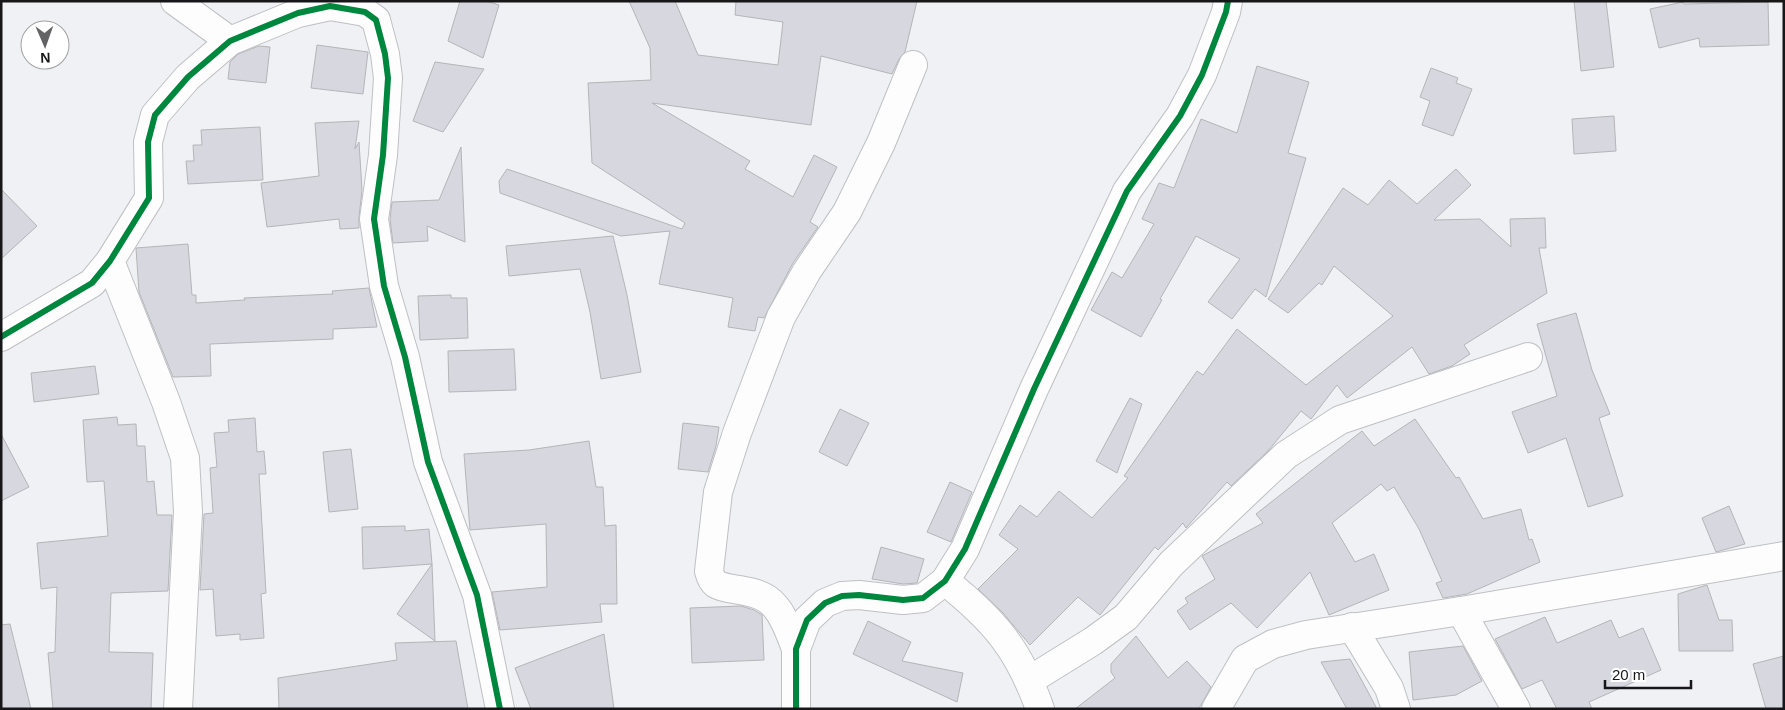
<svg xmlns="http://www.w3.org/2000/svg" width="1785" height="710" viewBox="0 0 1785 710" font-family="Helvetica,sans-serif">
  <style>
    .building { fill: #d6d7df; stroke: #b5b5b8 }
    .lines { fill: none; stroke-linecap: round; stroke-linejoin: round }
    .minor-casing { stroke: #bfc0c3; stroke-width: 30 }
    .minor { stroke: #fdfdfe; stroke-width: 28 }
    .cycleway-casing { stroke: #fff; stroke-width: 9 }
    .cycleway { stroke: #00873e; stroke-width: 6 }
  </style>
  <rect width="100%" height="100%" fill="#f0f1f5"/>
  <g class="building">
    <path d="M460,1H486L499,5L483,58L448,41Z"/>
    <path d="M629,1H675L698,55L778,65L783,22L735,15L736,1H917L905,52L899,59L892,74L821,56L811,125L652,103L750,161L745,169L793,197L814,155L837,167L810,222L818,227L793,263L764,318L758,317L755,331L728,327L733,298L659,284L670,231L621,236L500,193L499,181L507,169L682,229L685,223L592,163L588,83L651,80L650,48Z"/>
    <path d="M1574,1H1606L1614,67L1581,71Z"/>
    <path d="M1683,2L1684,4L1768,2L1769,45L1700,47L1699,38L1659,48L1650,9Z"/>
    <path d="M317,45L368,52L363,94L311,88Z"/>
    <path d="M259,46L270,47L266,83L228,79L230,62L238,54Z"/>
    <path d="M435,62L484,69L443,132L413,121Z"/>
    <path d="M1257,66L1309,82L1288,153L1306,158L1266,297L1255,289L1232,319L1208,302L1240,259L1196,236L1160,299L1162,300L1141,337L1091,310L1112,272L1122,278L1154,224L1142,219L1159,183L1174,188L1201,119L1237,133Z"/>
    <path d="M1431,68L1458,78L1456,83L1472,89L1453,136L1422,125L1430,101L1420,97Z"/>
    <path d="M1614,116L1616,151L1574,154L1572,119Z"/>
    <path d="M359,121L355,149L359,142L362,190L359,217V228L340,229L339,219L267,227L261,183L319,176L315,123Z"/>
    <path d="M260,127L263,180L188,184L186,161H194L193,145H202L201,130Z"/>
    <path d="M461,147L465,242L427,226L428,241L393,243L390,219L392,202L439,200Z"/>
    <path d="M1456,169L1471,185L1434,220L1480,219L1511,247L1510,219L1545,218L1546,248H1539L1547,293L1464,345L1470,354L1452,366L1429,374L1412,347L1347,398L1337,385L1311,419L1301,411L1268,451L1231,486L1227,482L1186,528L1183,523L1158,550L1155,547L1100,615L1078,597L1030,645L1003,613L978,589L1018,549L999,535L1020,505L1037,517L1059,491L1092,518L1128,478L1124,476L1197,371L1203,375L1237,329L1306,385L1393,316L1334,266L1322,285L1319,283L1288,313L1268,299L1343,188L1368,205L1389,180L1417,204Z"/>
    <path d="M1,189L37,226L1,259Z"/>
    <path d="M613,236L627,295L641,372L601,379L590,312L580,269L509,276L506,246Z"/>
    <path d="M188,244L192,295H196V303L245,300L244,298L333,294L332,291L369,288L377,327L333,329V339L210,344L211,376L173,377L139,292L136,248Z"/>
    <path d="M451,295V298H467L468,338L420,340L418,296Z"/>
    <path d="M1576,313L1592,370L1610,414L1599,418L1623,496L1588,507L1566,438L1528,453L1512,412L1557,396L1537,324Z"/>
    <path d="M514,349L516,390L449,392L448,351Z"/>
    <path d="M95,366L99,394L34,402L31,373Z"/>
    <path d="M1130,398L1142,404L1117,473L1096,461Z"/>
    <path d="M840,409L869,423L847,466L819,452Z"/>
    <path d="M117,417L118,425L136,424L137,446H145L147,482L154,481L157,515H172L168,591L111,593L109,652L153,653L151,709H53L48,653L55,652L57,587L41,589L37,543L108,536L104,481L87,482L83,420Z"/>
    <path d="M255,418L257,452L264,451L266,474H259L266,593L261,594L264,638L240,640V634L216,636L213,589L200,590L204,514L213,513L210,468L217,467L214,433L229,432L228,420Z"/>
    <path d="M1415,419L1456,478L1459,477L1483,519L1521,509L1529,540L1532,539L1540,562L1467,594L1443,598L1436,583L1442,581L1419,529L1394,487L1387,491L1381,484L1332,523L1355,562L1374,554L1389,590L1329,615L1310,572L1257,628L1231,603L1190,630L1177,611L1188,603L1185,598L1215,579L1202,556L1263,523L1256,514L1362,431L1374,446Z"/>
    <path d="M683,423L719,427L716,446L708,472L678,469Z"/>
    <path d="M1,434L29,487L1,501Z"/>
    <path d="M589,441L596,487H603L605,526L616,525L617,604H600L602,622L500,630L492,592L547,587L546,524L470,530L464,454L529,450Z"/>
    <path d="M351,449L358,509L329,512L323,452Z"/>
    <path d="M950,482L972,492L951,542L927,532Z"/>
    <path d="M1729,506L1745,544L1716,552L1702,518Z"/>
    <path d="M405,526V531L429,529L432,564L435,641L397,614L432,564L363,569L362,527Z"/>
    <path d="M881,547L924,559L917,583L903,584L872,579Z"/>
    <path d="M1707,585L1719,620H1732L1733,651H1679L1678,594Z"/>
    <path d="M741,606L754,610L762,615L764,660L692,663L690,608Z"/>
    <path d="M1545,617L1557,643L1611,620L1619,638L1643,628L1661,670L1589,702L1592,709H1557L1542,680L1522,689L1495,639Z"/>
    <path d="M868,621L911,642L902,661L963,673L957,702L853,654Z"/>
    <path d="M10,624L31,709H1V625Z"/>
    <path d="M604,634L614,709H531L515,668Z"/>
    <path d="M1136,636L1168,678L1187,661L1211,687L1201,705L1198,709H1075L1115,678L1111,672V664Z"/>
    <path d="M456,641L468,709H279L278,678L397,660L395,643Z"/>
    <path d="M1463,646L1482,681L1456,695L1413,700L1409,652Z"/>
    <path d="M1784,656V709H1766L1753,664Z"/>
    <path d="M1350,659L1367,690L1377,709H1347L1321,662Z"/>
  </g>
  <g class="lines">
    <g class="minor-casing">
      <g id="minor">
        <path d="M175,1L230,41"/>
        <path d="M110,261L166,402L185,458L188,512L178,709"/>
        <path d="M1,337L92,283L110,261L149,198L148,142L155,115L188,77L230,41L298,13L330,6L365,12L376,20L385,54L388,78L383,155L374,219L384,286L405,357L428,462L477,595L500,709"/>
        <path d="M945,581C994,620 1019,649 1040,709"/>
        <path d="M1461,611L1516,709"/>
        <path d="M1352,627L1389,688L1396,709"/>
        <path d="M796,649C790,633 782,609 767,599C750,588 727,591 716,584C712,581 710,575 709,571L718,492L737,433L781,317L807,271L847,212L881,143L913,65"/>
        <path d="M1030,680L1093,641L1126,617L1171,564L1286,455L1340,420L1528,357"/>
        <path d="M796,709V649L807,620L825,603L842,596L859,595L903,600L923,598L945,581L965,549L1034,389L1127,191L1180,116L1202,75L1226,12L1228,1"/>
        <path d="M1216,709L1245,659L1273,644L1306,635L1461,611L1784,556"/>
      </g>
    </g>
    <use href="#minor" class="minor"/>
    <g class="cycleway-casing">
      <g id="cycleway">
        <path d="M1,337L92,283L110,261L149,198L148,142L155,115L188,77L230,41L298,13L330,6L365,12L376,20L385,54L388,78L383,155L374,219L384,286L405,357L428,462L477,595L500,709"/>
        <path d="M796,709V649L807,620L825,603L842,596L859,595L903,600L923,598L945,581L965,549L1034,389L1127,191L1180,116L1202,75L1226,12L1228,1"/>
      </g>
    </g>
    <use href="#cycleway" class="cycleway"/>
  </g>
  <rect width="1785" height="710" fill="none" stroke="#171719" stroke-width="5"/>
  <g transform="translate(45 45) rotate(178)"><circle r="24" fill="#ffffff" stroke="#a2a2a3"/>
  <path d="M0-4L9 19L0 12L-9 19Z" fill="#636366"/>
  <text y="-8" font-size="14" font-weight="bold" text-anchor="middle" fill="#171719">N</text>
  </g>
  <path d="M1605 680v8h86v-8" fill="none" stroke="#171719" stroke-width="2.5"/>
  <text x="1612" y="680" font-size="15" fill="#171719" stroke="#ffffff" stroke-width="4" paint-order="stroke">20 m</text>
</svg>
